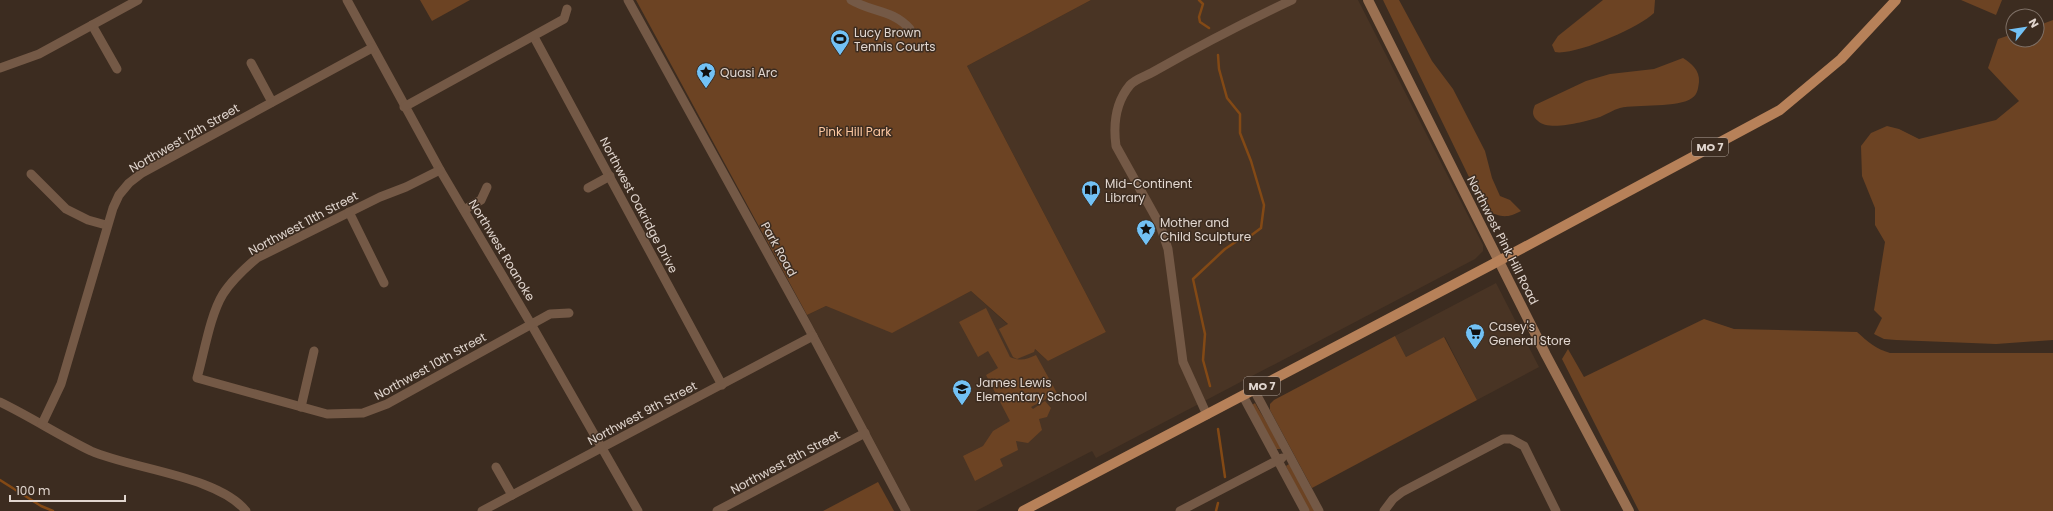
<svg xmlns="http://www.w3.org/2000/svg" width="2053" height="511" viewBox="0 0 2053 511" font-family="Poppins,sans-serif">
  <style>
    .built { fill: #493424 }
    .green { fill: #6c4323 }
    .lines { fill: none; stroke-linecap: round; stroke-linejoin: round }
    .stream { stroke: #834915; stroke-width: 2.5 }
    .street { stroke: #745946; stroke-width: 9 }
    .secondary { stroke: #9a7051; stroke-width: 10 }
    .primary { stroke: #b78159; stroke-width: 10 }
    .labels { text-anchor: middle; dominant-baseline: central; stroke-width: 3; stroke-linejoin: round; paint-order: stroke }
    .shield { fill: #3c2c20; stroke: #b0a39a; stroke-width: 1 }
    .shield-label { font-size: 11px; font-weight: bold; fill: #e1d6cf }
    .poi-label { font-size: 12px; fill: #e1d6cf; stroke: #3c2c20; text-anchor: start }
    .park-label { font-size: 12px; fill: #fcc7a1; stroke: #3c2c20 }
    .street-label { font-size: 12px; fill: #e1d6cf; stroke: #3c2c20 }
  </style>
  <rect width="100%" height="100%" fill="#3c2c20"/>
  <g class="built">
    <path d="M1091,0H1358L1483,245V251L1475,259L1096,458L1092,451L976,511H911L807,315L826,306L892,332L971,291L1048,361L1106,332L967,66Z"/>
    <path d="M1496,283L1539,367L1477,400L1445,337L1406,357L1395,336Z"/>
  </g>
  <g class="green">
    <path d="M420,0H470L432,21Z"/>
    <path d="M636,0H1091L967,66L1106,332L1048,361L1035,349L1034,352L1017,359L1013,357L999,329L1008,324L971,291L892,333L826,306L807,315Z"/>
    <path d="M1383,0H1399L1432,61L1453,89L1485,151L1492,178L1500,196L1510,200L1521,211C1506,219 1501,217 1485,210Z"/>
    <path d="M1603,0H1655L1654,13C1640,27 1575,56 1555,52L1552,45L1558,36Z"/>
    <path d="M1961,0H2002L1996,15Z"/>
    <path d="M2053,20V340L1996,344L1896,340L1884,339L1874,334L1882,318L1874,310L1885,242L1875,225V208L1862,176L1861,146L1871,133L1887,126L1899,129L1919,139L1996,120L2019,101L1988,68L1998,39L2013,34V40H2037V26Z"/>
    <path d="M1683,58C1691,63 1700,70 1699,82C1698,88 1698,94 1692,98C1679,108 1637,104 1620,108C1613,110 1607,114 1600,117C1587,121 1549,132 1538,121C1532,116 1532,112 1535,105L1586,81L1610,74L1654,69Z"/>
    <path d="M986,308L1010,357C1021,362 1027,359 1036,355L1057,393L1031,407L1033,409L1045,401L1051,408L1047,417L1039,419L1042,430L1028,443L1016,441L1018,450L1000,459L1003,466L975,481L963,456L983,446L993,431L1010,421L986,375L998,368L988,351L978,357L959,322Z"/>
    <path d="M1704,319L1734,329L1857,332C1868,342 1876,349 1890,353H2053V511H1639L1562,359L1568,349L1584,377Z"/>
    <path d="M1395,336L1406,357L1444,337L1477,400L1312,488L1270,410V404L1274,400Z"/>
    <path d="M1255,403C1264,419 1273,432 1281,448L1280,449H1276L1252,405Z"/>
    <path d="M1289,464L1316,511H1308L1286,466Z"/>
    <path d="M878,482L894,511H823Z"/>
  </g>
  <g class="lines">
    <g class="stream">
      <path d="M1199,0L1203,4L1199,17L1200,22L1209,28"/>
      <path d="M1210,386L1203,360L1205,334L1193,279L1225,249L1237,241L1245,240L1261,228L1264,205L1251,161L1240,133V114L1227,98L1219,69L1218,55"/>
      <path d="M1218,429L1225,477"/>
      <path d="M0,480L41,506L53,511"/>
      <path d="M1216,511L1218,503"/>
    </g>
    <g class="street">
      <path d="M347,0L440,170L531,324L638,511"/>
      <path d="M628,0L807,325L906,511"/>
      <path d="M851,0C873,13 892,9 910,29"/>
      <path d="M92,25L117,69"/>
      <path d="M534,37L722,385"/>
      <path d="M251,63L272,102"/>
      <path d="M0,68L39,54L138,0"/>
      <path d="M404,107L564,19L567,9"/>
      <path d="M440,170L406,187L380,197L257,258C244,269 232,280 223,294C210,315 204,354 197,378L327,414L363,413L387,404L550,314L569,313"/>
      <path d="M31,174L66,209L88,220L106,225"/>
      <path d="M588,188L610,176"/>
      <path d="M464,210L481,200L487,187"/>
      <path d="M349,212L384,283"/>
      <path d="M1254,390L1319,511"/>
      <path d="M1243,396L1305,511"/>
      <path d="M0,402C31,417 60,436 91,451C132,469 218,476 246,511"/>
      <path d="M301,407L314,351"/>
      <path d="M1207,415L1183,362L1168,249L1160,225L1116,146C1113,124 1115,103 1130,85C1135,79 1146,76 1153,72C1199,46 1245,22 1292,0"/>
      <path d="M42,424L61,384L113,208L119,195L129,183L142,173L372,48"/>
      <path d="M496,467L512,495"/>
      <path d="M482,511L813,336"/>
      <path d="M717,511L865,433"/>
      <path d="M1180,511L1282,458"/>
      <path d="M1384,511L1393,499L1402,492L1503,439H1511L1524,446L1556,511"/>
    </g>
    <path class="secondary" d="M1368,0L1546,355L1629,511"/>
    <path class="primary" d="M1023,511L1491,265L1780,110L1841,59L1896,0"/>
  </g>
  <defs>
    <g id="stadium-pin" transform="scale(1)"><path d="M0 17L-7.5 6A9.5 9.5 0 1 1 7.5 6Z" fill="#72c1f5" stroke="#3c2c20"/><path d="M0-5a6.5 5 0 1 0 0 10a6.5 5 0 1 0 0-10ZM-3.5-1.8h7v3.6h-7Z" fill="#111"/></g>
    <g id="sight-pin" transform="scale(1)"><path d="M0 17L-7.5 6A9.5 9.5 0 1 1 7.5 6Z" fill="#72c1f5" stroke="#3c2c20"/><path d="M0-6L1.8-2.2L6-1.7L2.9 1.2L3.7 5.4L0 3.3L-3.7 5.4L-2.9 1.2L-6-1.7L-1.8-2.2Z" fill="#111"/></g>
    <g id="library-pin" transform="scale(1)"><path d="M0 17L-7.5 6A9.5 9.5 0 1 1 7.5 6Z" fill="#72c1f5" stroke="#3c2c20"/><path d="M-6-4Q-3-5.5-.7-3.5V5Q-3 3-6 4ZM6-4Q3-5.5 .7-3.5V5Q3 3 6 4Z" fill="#111"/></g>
    <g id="supermarket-pin" transform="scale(1)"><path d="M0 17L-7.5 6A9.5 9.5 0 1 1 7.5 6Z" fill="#72c1f5" stroke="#3c2c20"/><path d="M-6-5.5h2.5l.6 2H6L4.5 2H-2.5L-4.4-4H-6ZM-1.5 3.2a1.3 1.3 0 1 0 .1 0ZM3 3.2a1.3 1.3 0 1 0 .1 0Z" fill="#111"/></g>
    <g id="school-pin" transform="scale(1)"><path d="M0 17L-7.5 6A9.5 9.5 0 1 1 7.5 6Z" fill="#72c1f5" stroke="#3c2c20"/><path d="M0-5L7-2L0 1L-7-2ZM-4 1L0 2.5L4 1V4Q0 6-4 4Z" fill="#111"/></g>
  </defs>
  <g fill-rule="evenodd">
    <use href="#stadium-pin" x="840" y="39"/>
    <use href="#sight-pin" x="706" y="72"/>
    <use href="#library-pin" x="1091" y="190"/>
    <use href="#sight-pin" x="1146" y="229"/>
    <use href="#supermarket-pin" x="1475" y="333"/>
    <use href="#school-pin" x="962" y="389"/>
  </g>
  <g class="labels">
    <g class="shield">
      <rect x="1692" y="138" width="36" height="18" rx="3"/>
      <rect x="1244" y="377" width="36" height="18" rx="3"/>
    </g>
    <g class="shield-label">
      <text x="1710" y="147">MO 7</text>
      <text x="1262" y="386">MO 7</text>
    </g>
    <g class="poi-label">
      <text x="854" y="32">Lucy Brown<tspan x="854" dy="14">Tennis Courts</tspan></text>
      <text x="720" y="72">Quasi Arc</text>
      <text x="1105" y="183">Mid-Continent<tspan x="1105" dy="14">Library</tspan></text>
      <text x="1160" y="222">Mother and<tspan x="1160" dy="14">Child Sculpture</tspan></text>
      <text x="1489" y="326">Casey's<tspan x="1489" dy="14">General Store</tspan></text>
      <text x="976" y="382">James Lewis<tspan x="976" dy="14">Elementary School</tspan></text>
    </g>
    <g class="park-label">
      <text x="855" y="131">Pink Hill Park</text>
    </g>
    <g class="street-label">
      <text transform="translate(184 138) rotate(-30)">Northwest 12th Street</text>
      <text transform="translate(639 205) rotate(62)">Northwest Oakridge Drive</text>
      <text transform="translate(303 223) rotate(-28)">Northwest 11th Street</text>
      <text transform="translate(1503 240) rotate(63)">Northwest Pink Hill Road</text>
      <text transform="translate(779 249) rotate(61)">Park Road</text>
      <text transform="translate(502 250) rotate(59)">Northwest Roanoke</text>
      <text transform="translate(430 366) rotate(-29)">Northwest 10th Street</text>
      <text transform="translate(642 413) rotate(-28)">Northwest 9th Street</text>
      <text transform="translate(785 462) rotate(-28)">Northwest 8th Street</text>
    </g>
  </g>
  <g transform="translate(2025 28) rotate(60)"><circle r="19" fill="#3c2c20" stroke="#7e7066"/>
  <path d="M0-3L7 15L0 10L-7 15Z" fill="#72c1f5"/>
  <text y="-6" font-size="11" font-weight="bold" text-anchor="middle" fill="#e1d6cf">N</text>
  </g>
  <path d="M10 495v6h115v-6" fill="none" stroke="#e1d6cf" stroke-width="2"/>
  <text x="16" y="495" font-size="12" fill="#e1d6cf" stroke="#3c2c20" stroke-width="3" paint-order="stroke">100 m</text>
</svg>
